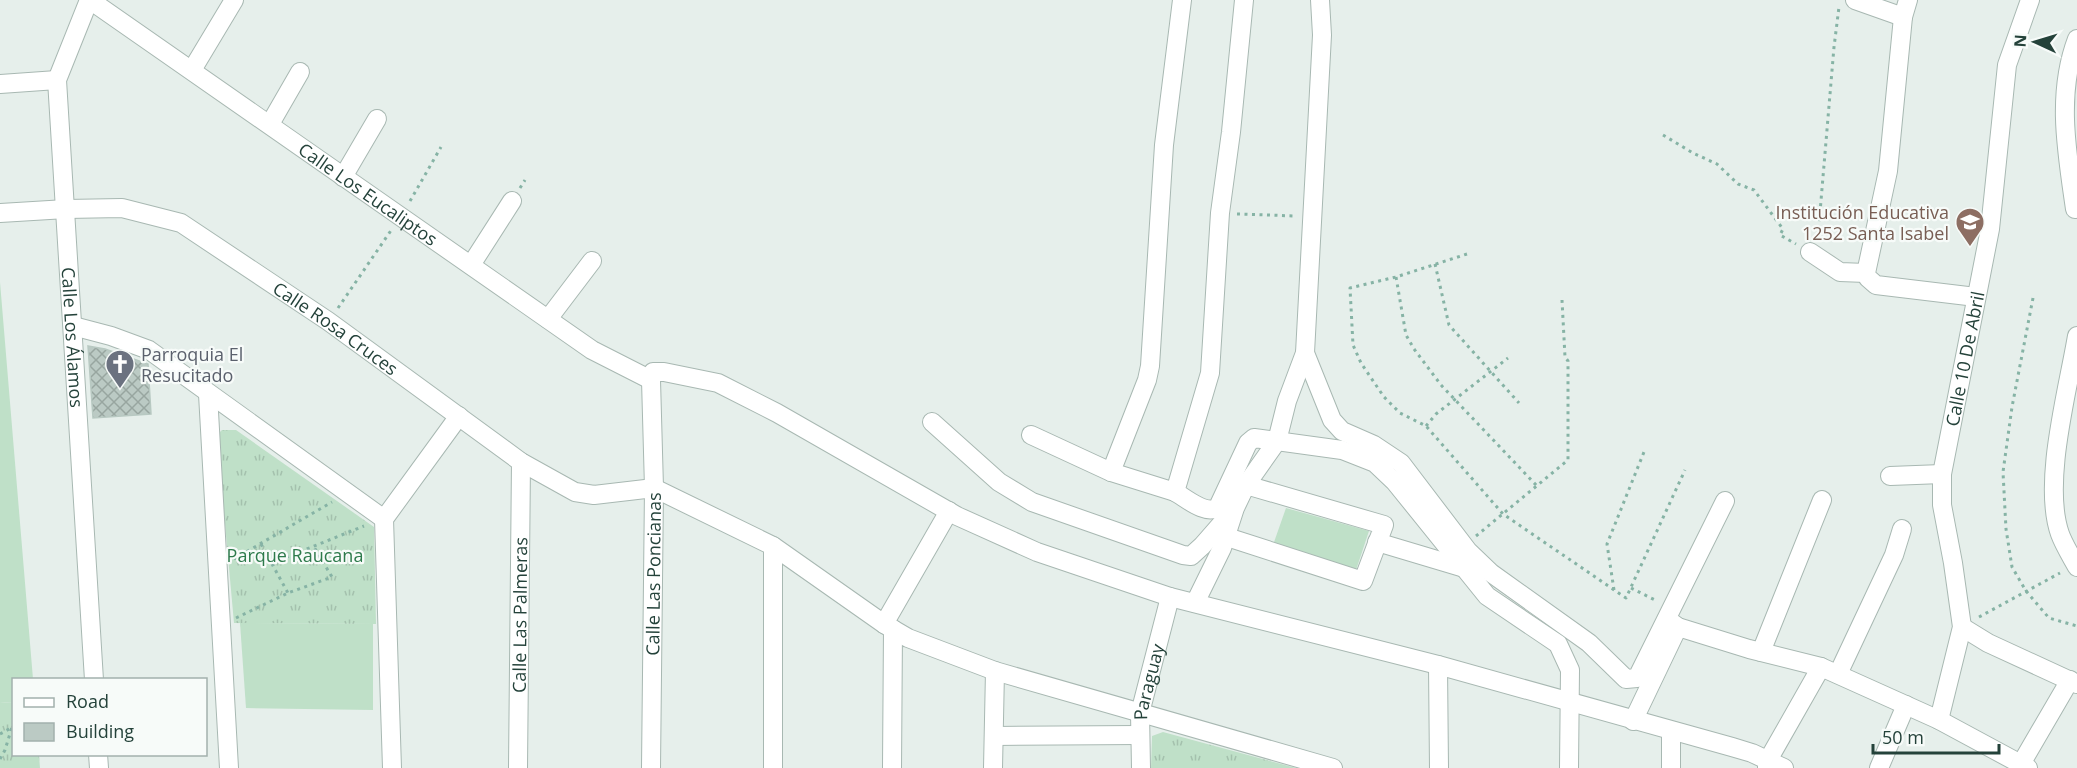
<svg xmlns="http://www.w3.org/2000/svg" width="2077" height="768" viewBox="0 0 2077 768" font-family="'Open Sans',sans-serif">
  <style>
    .grass { fill: url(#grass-tufts) }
    .pitch { fill: #bfe0c8 }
    .building { fill: url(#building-cross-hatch); stroke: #b8c9c2; stroke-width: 1.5 }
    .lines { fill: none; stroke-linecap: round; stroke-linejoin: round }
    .minor-casing { stroke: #a8b8b2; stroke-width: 20 }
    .path { stroke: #86b3a5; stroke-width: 3; stroke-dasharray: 3 4.5; stroke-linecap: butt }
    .minor { stroke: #fff; stroke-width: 18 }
    .labels { text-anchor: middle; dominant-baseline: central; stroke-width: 4.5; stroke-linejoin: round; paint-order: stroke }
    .street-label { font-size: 18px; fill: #24423a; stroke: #f7fbf9 }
    .education-label { font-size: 18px; fill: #785e54; stroke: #f7fbf9; text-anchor: end }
    .worship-label { font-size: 18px; fill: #5b616d; stroke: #f7fbf9; text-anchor: start }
    .park-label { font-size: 18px; fill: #2d7a4b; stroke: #f7fbf9 }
  </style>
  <defs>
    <pattern id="grass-tufts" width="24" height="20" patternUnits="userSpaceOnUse" patternTransform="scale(1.5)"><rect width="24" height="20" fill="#bfe0c8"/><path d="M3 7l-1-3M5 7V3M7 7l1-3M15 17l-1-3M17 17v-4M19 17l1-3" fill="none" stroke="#a4c1ad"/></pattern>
    <pattern id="building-cross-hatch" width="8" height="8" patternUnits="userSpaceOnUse" patternTransform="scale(1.5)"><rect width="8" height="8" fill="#bbcac4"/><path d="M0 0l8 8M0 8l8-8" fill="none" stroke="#98a6a0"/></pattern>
  </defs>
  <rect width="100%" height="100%" fill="#e6efeb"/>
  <g class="grass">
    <path d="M222,430H236L374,527L376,624L234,623L217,435Z"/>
    <path d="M13,702L14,754L39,755L40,768H0V703Z"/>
    <path d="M1163,732L1296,768H1151L1152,736Z"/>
  </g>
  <g class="pitch">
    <path d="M0,282L33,679L14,680L13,702L0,703Z"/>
    <path d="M1286,508L1369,531L1356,570L1273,545Z"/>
    <path d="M240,623L373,624V710L246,708Z"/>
  </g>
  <path class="building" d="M88,346L105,349L148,364L151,414L93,418Z"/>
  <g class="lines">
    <g class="minor-casing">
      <g id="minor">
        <path id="s1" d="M89,0L57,80L94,680"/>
        <path id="s2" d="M90,0L592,350L651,380"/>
        <path d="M1244,0L1231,132L1220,213L1210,373L1175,492C1186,498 1206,516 1218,507L1248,443L1254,438L1342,450L1375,463L1395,482L1487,596L1558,644L1570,670L1569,768"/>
        <path d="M1855,0L1903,17"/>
        <path d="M1908,0L1903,17L1888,171L1866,273L1868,278L1876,285L1976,297"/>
        <path d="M192,70L234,0"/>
        <path d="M0,84L57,80"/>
        <path d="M270,124L300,72"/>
        <path d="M343,177L377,119"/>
        <path d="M2075,209C2067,153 2056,94 2077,39"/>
        <path id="s3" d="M0,213L66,209L122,208L181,223L328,321L521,462L575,492L594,495L654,488L773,546L884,624L908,638L995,671L1333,768"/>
        <path d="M1810,252L1840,272L1866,273"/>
        <path d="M471,265L512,201"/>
        <path d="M548,319L592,261"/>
        <path d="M73,326L111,336L149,350L384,519"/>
        <path d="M2077,336C2068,390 2042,483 2060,534C2064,545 2071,556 2077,567"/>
        <path d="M1305,353L1332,420L1342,431L1374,445L1401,463L1468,551L1491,573L1589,643L1626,679L1637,678L1725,501"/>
        <path d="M208,394L229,768"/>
        <path d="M932,422L999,482L1032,502L1183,555L1191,556L1202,546L1230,514"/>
        <path d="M1031,435L1111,472L1175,492"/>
        <path d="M1111,472L1147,380L1150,366L1164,145L1182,0"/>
        <path d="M1890,476L1942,474"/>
        <path d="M1227,537L1363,581L1384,525L1246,485"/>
        <path d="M1377,542L1464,568"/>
        <path d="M1195,603L1222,548L1235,508L1246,485L1277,441L1287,401L1305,353L1322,35L1320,0"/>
        <path d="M1667,619L1678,627L1749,649L1821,667L1939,720L2028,768"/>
        <path d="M884,624L949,511"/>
        <path d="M1962,627L1988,643L2077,684"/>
        <path d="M1761,652L1822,500"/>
        <path d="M1438,665L1439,768"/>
        <path d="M1838,674L1894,555L1902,529"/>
        <path id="s4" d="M1939,720L1962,627L1953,563L1942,505V474L1990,229L2007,65L2030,0"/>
        <path d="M1633,721L1678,627"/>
        <path d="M994,736L1140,735"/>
        <path d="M98,754L99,768"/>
        <path d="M2021,764L2070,680"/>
        <path d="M392,768L384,519L459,416"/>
        <path id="s5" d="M518,768L521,462"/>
        <path id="s6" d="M651,768L654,488L651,380L653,372H664L718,383L777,413L957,516L1037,552L1170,597L1438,665L1732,747L1752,753L1784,768"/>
        <path d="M773,768V546"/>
        <path d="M892,768L893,629"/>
        <path d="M993,768L995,671"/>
        <path id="s7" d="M1141,768L1140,713L1170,597"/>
        <path d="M1671,768V731"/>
        <path d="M1767,768V762L1821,667"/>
        <path d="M1879,768L1906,705"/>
      </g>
    </g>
    <g class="path">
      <path d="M1663,135L1693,153L1717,164L1738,184L1754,190L1783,229L1780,235L1796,244"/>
      <path d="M520,188L525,180"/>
      <path d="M410,201L441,147"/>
      <path d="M1237,214L1296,216"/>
      <path d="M1818,236L1834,47L1839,7"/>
      <path d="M1467,254L1396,277L1350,288L1353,345L1361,363L1384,397L1400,413L1426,426L1503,514L1626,598L1685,470"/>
      <path d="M1435,264L1449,325L1519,403"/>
      <path d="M1396,277L1406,335L1414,349L1441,385L1537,486"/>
      <path d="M2033,298L2012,407L2003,472L2006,529L2012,567L2026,591L2049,618L2077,626"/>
      <path d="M338,308L392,229"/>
      <path d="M1426,426L1436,414L1508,358"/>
      <path d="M1476,536L1568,460V361L1565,357L1562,300"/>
      <path d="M261,544L288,593"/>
      <path d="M234,559L332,502"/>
      <path d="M272,563L364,526"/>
      <path d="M1631,588L1657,601"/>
      <path d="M1614,590L1607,544L1644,452"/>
      <path d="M1979,617L2060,573"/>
      <path d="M236,618L288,593L332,577L314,547"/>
      <path d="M0,734L11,728"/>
      <path d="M0,759L5,750L12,727"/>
    </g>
    <use href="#minor" class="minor"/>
  </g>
  <defs>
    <g id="school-pin" transform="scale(1.5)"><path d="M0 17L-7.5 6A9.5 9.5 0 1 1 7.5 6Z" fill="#8d6e63" stroke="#f7fbf9"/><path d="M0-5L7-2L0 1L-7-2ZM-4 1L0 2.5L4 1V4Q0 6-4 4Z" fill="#fff"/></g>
    <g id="church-pin" transform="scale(1.5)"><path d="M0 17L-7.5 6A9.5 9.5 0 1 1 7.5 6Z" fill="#6b7280" stroke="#f7fbf9"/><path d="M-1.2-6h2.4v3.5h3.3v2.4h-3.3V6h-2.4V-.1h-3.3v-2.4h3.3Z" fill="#fff"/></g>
  </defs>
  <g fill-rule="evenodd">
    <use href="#school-pin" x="1970" y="222"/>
    <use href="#church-pin" x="120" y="364"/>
  </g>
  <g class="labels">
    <g class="street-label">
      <text stroke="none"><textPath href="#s2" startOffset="339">Calle Los Eucaliptos</textPath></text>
      <text stroke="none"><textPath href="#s3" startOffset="370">Calle Rosa Cruces</textPath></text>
      <text stroke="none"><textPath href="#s1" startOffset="344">Calle Los Álamos</textPath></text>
      <text stroke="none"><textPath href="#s4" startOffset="368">Calle 10 De Abril</textPath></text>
      <text stroke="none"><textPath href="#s6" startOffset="194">Calle Las Poncianas</textPath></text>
      <text stroke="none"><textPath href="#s5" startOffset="153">Calle Las Palmeras</textPath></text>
      <text stroke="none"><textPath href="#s7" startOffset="87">Paraguay</textPath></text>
    </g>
    <g class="education-label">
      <text x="1949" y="212">Institución Educativa<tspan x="1949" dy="21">1252 Santa Isabel</tspan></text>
    </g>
    <g class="worship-label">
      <text x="141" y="354">Parroquia El<tspan x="141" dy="21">Resucitado</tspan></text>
    </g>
    <g class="park-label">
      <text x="295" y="555">Parque Raucana</text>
    </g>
  </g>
  <rect x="12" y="678" width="195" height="78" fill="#f7fbf9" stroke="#a3b1ad" stroke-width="1.5"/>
  <rect x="24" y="698" width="30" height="9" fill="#ffffff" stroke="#a3b1ad" stroke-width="1.5"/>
  <text x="66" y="708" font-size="18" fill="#24423a">Road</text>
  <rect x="24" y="723" width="30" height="18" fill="#bbcac4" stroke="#a3b1ad" stroke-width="1.5"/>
  <text x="66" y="738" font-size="18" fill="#24423a">Building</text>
  <g transform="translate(2035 42) rotate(274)" stroke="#f7fbf9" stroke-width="4.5" paint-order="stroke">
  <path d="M0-4.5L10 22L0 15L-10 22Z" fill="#24423a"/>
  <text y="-9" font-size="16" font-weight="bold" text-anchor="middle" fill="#24423a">N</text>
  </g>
  <path d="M1873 744v9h126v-9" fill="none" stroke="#24423a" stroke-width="3"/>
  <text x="1882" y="744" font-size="18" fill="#24423a" stroke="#f7fbf9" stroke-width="4.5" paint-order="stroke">50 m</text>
</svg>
